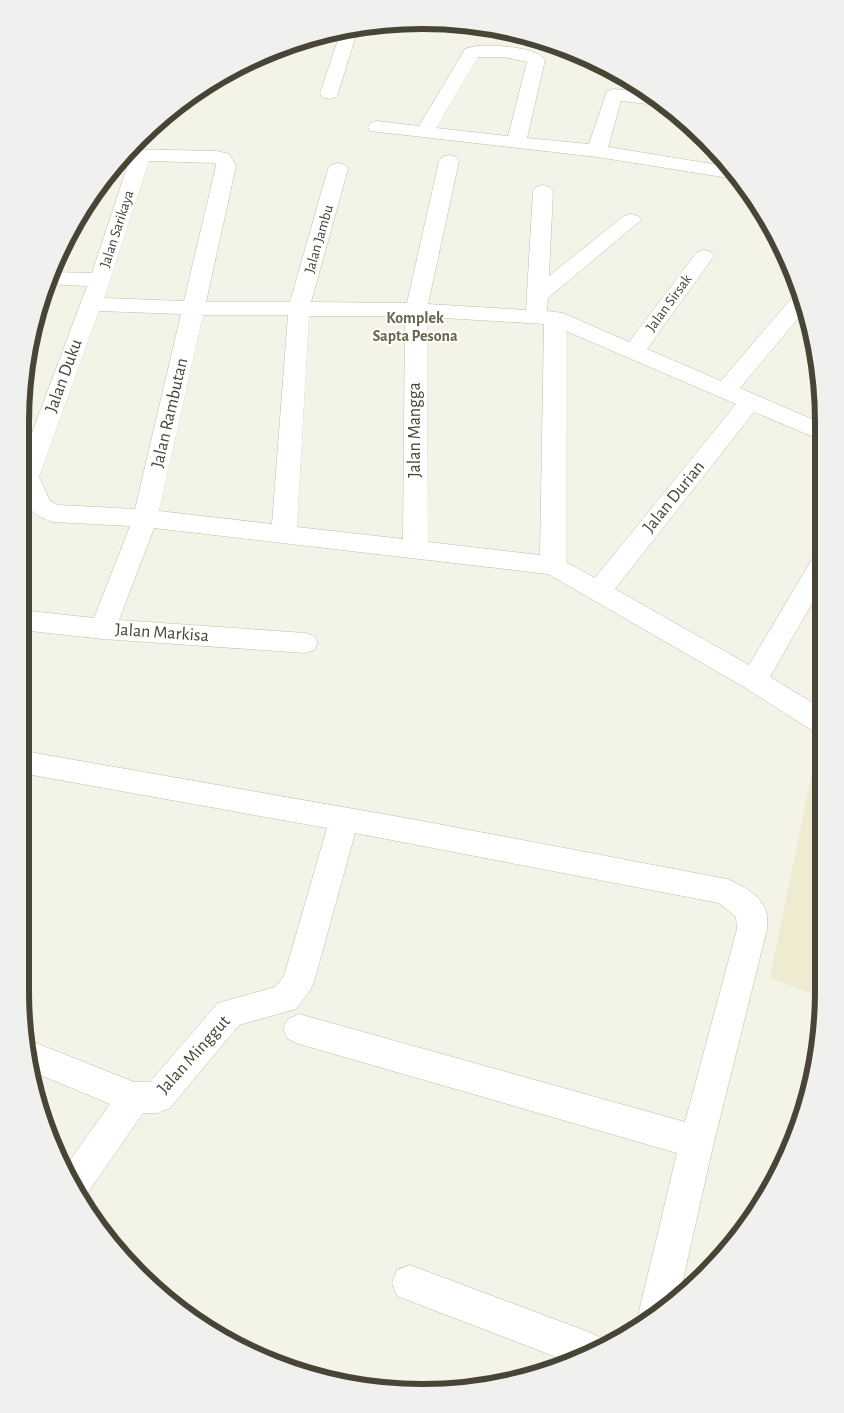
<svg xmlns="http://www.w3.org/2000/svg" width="844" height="1413" viewBox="0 0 844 1413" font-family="'Alegreya Sans',sans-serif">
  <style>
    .education { fill: #eeebd1 }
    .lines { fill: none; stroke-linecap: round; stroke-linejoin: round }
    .minor-casing { stroke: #c0bda9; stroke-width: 1 }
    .minor { fill: #fff; fill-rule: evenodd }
    .labels { text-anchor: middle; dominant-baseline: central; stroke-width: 4; stroke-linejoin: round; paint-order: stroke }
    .far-street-label { font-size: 15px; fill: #484436; stroke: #fff }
    .far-neighbourhood-label { font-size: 16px; font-weight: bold; fill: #6b654c; stroke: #fff }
    .street-label { font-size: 18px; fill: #484436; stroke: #fff }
    .rim { fill: none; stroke: #484436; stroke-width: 6 }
  </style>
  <rect width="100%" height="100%" fill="#f4f3e7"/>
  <path class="education" d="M817,747L823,751V998L770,978Z"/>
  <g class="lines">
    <g class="minor-casing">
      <g id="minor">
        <path d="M359,26L338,93L336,97L329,99L322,97L320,93L342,28Z"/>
        <path d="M476,46C492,45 535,46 545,60L527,138L589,144L607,91L614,89L651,93L663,103L658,105L621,101L608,147L731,167L739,178L735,179L597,157L370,131L368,127L370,123L377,121L419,126L465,49ZM478,57H504L527,62L508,136L436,128Z"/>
        <path d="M128,149L217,151L229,154L236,166L206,302H290L328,169L331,165L338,163L345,165L348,169L311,302L407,303L439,161L442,157L449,155L456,157L459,161L428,304L526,310L533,191L536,187L543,185L550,187L553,191L549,276L624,216L631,214L638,216L641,220L548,298L547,311L563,313L629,342L697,252L704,250L711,252L714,256L647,349L721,381L795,294L800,293L806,309L740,388L823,424V441L754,412L615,589L749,665L814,556L823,553V584L770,677L823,709V734L813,731L744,687L548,574L154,528L119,620L305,633L314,636L318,643L314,650L305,653L103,639L21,630V610L94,618L130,526L54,522C19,512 21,493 21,462L87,286L46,284L52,272L92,273L129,161L120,160ZM149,161L215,163L216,166L184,301L104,298ZM99,311L181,314L135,509L58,505L50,501L39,477ZM203,315H288L272,524L159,511ZM309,316H405L403,539L297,527ZM427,317L544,324L540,555L428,542ZM566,331L736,404L595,578L566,562Z"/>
        <path d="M20,748L35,753L417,820L727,879C740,884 760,895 765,909C768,915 767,922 767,929L714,1142L679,1297L666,1310L641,1324L638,1316L677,1153L299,1044L288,1039L283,1029L288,1019L299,1014L685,1122L737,929L736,917L719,903L355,833L314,982L309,992L296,1009L239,1025L170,1108L158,1113H143L87,1194L82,1196L66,1166L110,1104L33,1072L28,1042L31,1041L134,1082H150L218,1003L275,987L284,976L327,828L32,775L20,771Z"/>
        <path d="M410,1265L589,1332L602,1338L604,1343L569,1362L410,1301L397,1296L392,1283L397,1270Z"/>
      </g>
    </g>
    <use href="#minor" class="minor"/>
  </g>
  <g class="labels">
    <g class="far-street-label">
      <text transform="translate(117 229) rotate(-72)">Jalan Sarikaya</text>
      <text transform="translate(319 239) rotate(-74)">Jalan Jambu</text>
      <text transform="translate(669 303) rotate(-54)">Jalan Sirsak</text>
    </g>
    <g class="far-neighbourhood-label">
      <text x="415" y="318">Komplek<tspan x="415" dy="18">Sapta Pesona</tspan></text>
    </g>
    <g class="street-label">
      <text transform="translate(64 376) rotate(-70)">Jalan Duku</text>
      <text transform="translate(170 413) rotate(-77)">Jalan Rambutan</text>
      <text transform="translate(415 430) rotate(-90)">Jalan Mangga</text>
      <text transform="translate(674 497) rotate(-51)">Jalan Durian</text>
      <text transform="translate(162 633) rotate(4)">Jalan Markisa</text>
      <text transform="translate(194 1055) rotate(-48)">Jalan Minggut</text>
    </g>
  </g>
  <path d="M0 0H844V1413H0ZM422 29H422A393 393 0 0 1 815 422V991A393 393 0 0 1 422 1384H422A393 393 0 0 1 29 991V422A393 393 0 0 1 422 29Z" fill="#f0f0ef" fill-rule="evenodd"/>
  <path class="rim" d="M422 29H422A393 393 0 0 1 815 422V991A393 393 0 0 1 422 1384H422A393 393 0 0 1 29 991V422A393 393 0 0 1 422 29Z"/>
</svg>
